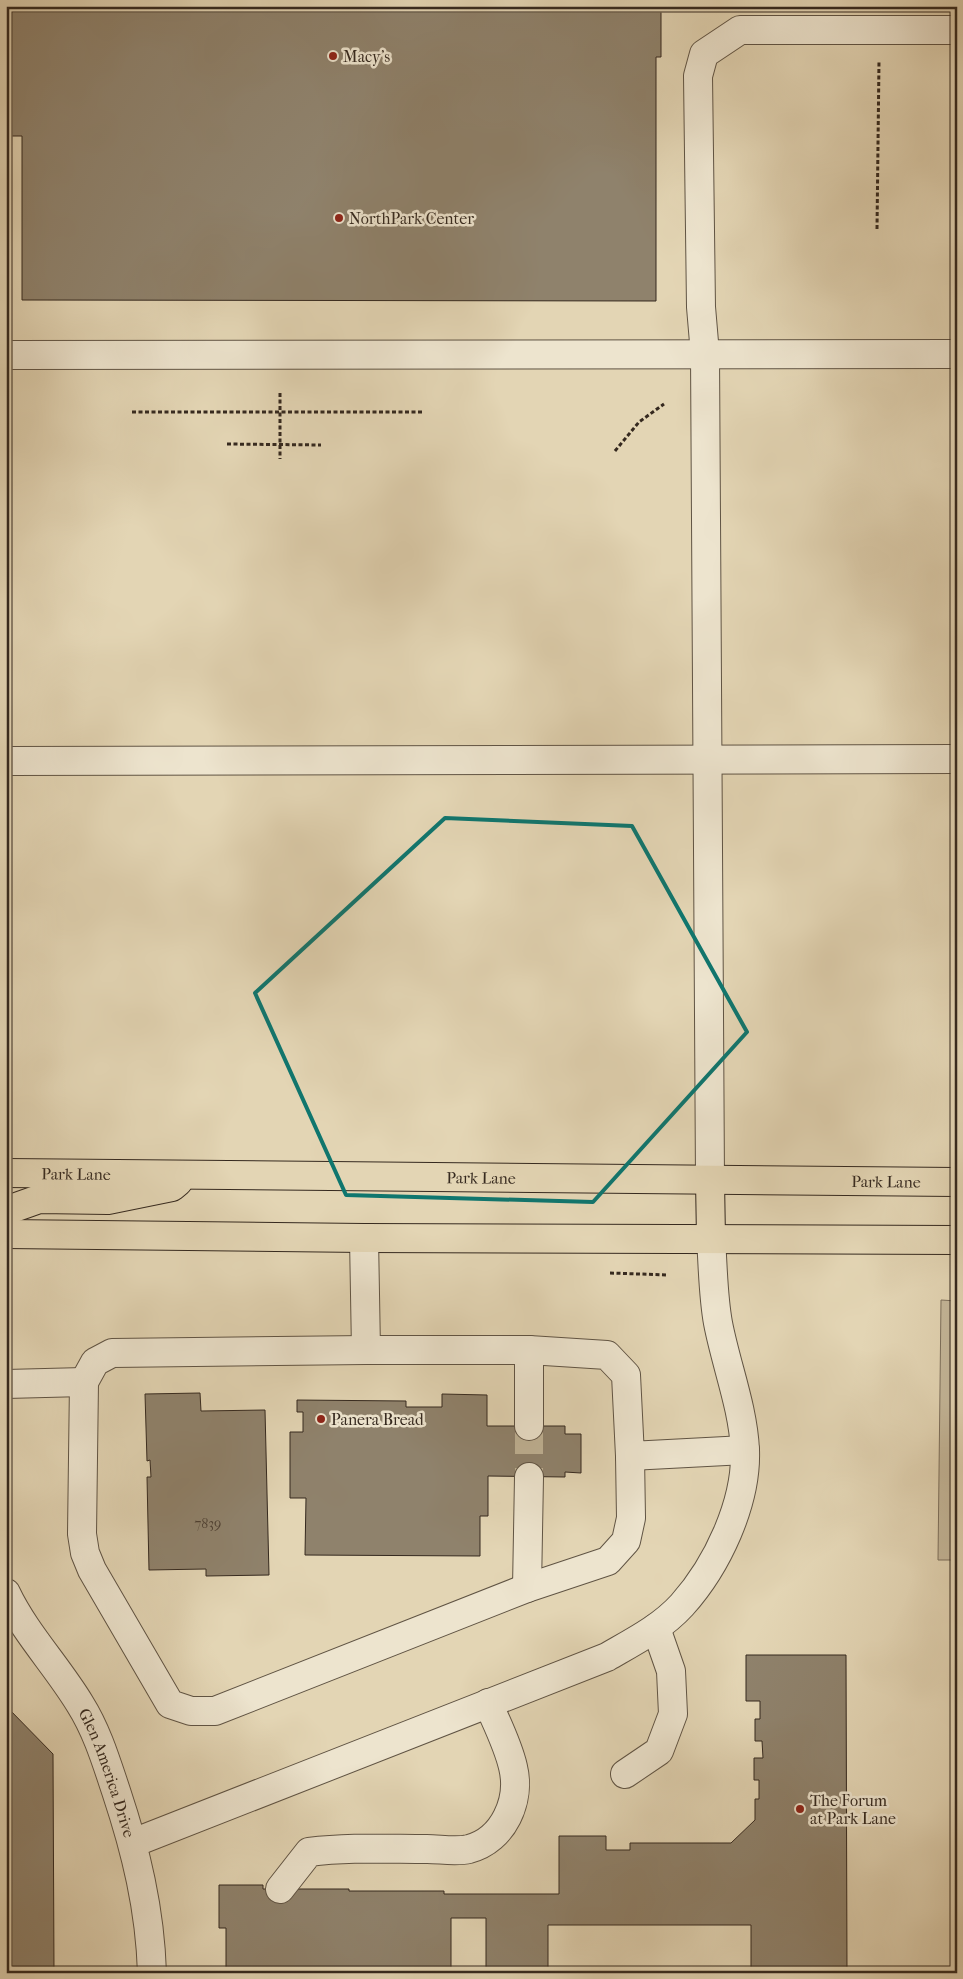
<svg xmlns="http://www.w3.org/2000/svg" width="963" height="1979" viewBox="0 0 963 1979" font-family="'IM FELL French Canon',serif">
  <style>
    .green { fill: #c5b89b; stroke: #7d705d }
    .building { fill: #8f826c; stroke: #35291f }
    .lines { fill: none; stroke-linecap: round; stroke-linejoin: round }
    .minor-tunnel { stroke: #c0b396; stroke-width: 28; stroke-dasharray: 28 14; stroke-linecap: butt }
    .minor-casing { stroke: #605444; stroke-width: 30 }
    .major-casing { stroke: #35291f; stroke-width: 30 }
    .path { stroke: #35291f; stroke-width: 3; stroke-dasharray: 4 2.5; stroke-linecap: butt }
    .minor { stroke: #ede4ce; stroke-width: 28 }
    .major { stroke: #e3d5b4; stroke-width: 28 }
    .marked { fill: none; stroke: #0f766e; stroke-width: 4; stroke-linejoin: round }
    .poi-dot { fill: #8f2418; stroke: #ede4ce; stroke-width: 2 }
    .labels { text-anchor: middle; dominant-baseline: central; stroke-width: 5; stroke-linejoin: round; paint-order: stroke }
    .number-label { font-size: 14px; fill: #4c3f32 }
    .poi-label { font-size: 16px; fill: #35291f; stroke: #ede4ce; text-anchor: start }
    .street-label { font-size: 16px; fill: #35291f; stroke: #ede4ce }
  </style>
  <rect width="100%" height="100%" fill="#e3d5b4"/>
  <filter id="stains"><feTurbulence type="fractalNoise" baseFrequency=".004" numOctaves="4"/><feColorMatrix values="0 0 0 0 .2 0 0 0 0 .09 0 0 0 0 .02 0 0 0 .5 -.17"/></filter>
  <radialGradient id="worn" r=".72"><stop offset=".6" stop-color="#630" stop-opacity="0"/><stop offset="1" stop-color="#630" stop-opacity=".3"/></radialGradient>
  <path class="green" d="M941,1300L957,1301V1560H938Z"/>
  <g class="building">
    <path d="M12,6H661V57H656V301L22,300V136H11Z"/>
    <path d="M200,1393L201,1411L265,1410L269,1575L206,1576V1569L149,1570L147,1477H151L150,1460L147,1461L145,1394Z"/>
    <path d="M442,1394L487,1395V1426H565V1434H581V1473L565,1472V1477L488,1476V1516H480V1556L305,1555L306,1498H290V1432H303V1412H297V1400L406,1401V1407H442Z"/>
    <path d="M746,1655H846L847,1973H751V1925H548V1973H486V1918H451V1973H226V1928H219V1885H263V1889H349V1891H444V1894H559V1836H606V1850H630V1843H731L755,1820V1799H759V1780H754V1758H763L762,1741H755V1719H760V1701H746Z"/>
    <path d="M6,1706L53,1754L54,1973H6Z"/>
  </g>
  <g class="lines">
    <path class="minor-tunnel" d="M529,1426V1477"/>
    <g class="minor-casing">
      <g id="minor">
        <path d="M6,355L957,354"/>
        <path d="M6,761L957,759"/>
        <path d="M710,1180L705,354L701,307L698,76L704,54L740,30H957"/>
        <path d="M364,1238L366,1350H529L607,1355L626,1375L630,1456L745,1450"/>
        <path d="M366,1350L112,1353L95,1362L84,1382L82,1534L85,1553L92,1570L170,1704L191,1711H215L527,1588L608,1561L626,1541L631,1518L630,1456"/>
        <path d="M529,1350V1426"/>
        <path d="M6,1384L84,1382"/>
        <path d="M527,1588L529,1477"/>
        <path id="s1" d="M6,1593C25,1633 57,1666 80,1704C97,1731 106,1761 116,1791C136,1851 150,1909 152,1973"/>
        <path d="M625,1774L659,1751L673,1714L671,1671L656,1628"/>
        <path d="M133,1843L607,1657C633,1642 661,1628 682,1605C717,1566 747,1503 745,1450C743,1407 726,1365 718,1323C713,1296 713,1267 711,1239"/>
        <path d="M280,1889L309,1852C348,1847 387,1849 427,1849C440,1849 456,1852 469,1849C504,1840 521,1800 513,1767C508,1745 497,1724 488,1703"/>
      </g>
    </g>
    <g class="major-casing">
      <g id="major">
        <path id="s2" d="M6,1173L957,1182"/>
        <path d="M710,1180L711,1239"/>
        <path d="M6,1214L8,1210L39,1199L108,1200L172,1187L178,1182"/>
        <path d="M6,1234L364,1238L957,1240"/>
      </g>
    </g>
    <g class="path">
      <path d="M6,69H12"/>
      <path d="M877,229L879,60"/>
      <path d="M280,393V459"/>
      <path d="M132,412H422"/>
      <path d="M227,444L321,445"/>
      <path d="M615,451L639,422L664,404"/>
      <path d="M610,1273L668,1275"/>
    </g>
    <use href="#minor" class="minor"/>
    <use href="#major" class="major"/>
  </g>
  <path class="marked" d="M445,818L632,826L747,1032L593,1202L346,1195L255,993Z"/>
  <g class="poi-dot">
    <circle cx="333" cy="56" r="5"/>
    <circle cx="339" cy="218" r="5"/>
    <circle cx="321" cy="1419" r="5"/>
    <circle cx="800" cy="1809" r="5"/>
  </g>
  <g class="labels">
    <g class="number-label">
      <text x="208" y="1523">7839</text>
    </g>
    <g class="poi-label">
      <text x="343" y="56">Macy's</text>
      <text x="349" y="218">NorthPark Center</text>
      <text x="331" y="1419">Panera Bread</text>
      <text x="810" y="1800">The Forum<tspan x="810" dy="18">at Park Lane</tspan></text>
    </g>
    <g class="street-label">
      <text stroke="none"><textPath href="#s2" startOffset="70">Park Lane</textPath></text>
      <text stroke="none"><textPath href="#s2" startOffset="475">Park Lane</textPath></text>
      <text stroke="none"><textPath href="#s2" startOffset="880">Park Lane</textPath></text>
      <text stroke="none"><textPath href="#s1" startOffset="208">Glen America Drive</textPath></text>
    </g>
  </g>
  <rect width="963" height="1979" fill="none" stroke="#e3d5b4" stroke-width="25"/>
  <rect x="8" y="8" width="948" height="1964" fill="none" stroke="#35291f" stroke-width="2.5"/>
  <rect x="12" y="12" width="938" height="1954" fill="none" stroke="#35291f"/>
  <rect width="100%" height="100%" filter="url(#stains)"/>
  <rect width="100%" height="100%" fill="url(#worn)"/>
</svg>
